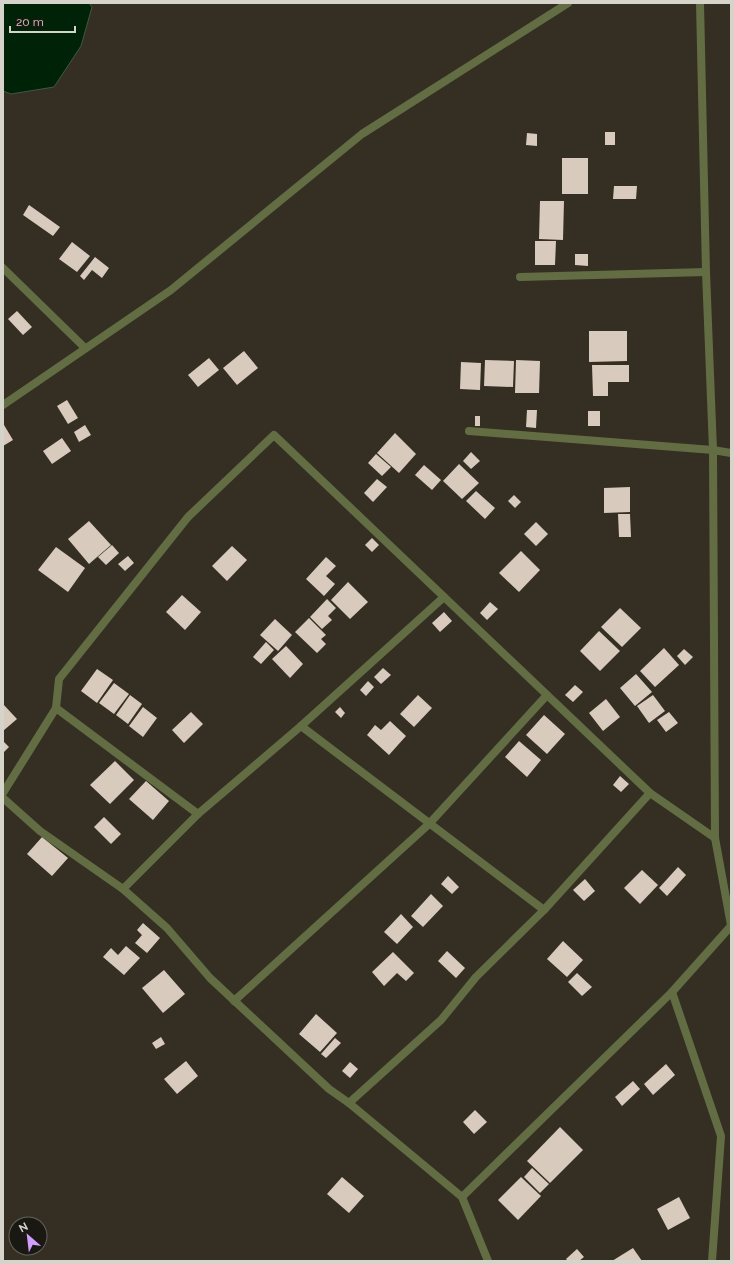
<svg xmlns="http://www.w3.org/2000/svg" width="734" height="1264" viewBox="0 0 734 1264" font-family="Raleway,sans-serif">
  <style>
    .water { fill: #002308; stroke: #405842 }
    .building { fill: #d9cabe }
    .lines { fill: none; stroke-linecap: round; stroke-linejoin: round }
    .minor { stroke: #636d43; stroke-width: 8 }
  </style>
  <rect width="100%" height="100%" fill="#342f22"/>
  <path class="water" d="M3,3H89L92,7L81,46L54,87L11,94L3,91Z"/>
  <g class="building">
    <rect x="605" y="132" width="10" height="13"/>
    <path d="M527,133L537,134V146L526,145Z"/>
    <rect x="562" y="158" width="26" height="36"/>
    <path d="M614,186H637L636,199H613Z"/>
    <path d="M540,201H564L563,240L539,239Z"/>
    <path d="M29,205L60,227L53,236L23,215Z"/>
    <path d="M535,241H556L555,265H535Z"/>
    <path d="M72,242L90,256L77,272L59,259Z"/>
    <path d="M575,254H588V266L575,265Z"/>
    <path d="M95,257L109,268L102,278L92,270L84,280L80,276Z"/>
    <path d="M17,311L32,327L23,335L8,319Z"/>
    <path d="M589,331H627V361L589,362Z"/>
    <path d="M244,351L258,368L237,385L223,368Z"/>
    <path d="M209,358L219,370L198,387L188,375Z"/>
    <path d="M485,360L514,361L513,387L484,386Z"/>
    <path d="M516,360L540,361L539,393H515Z"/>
    <path d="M461,362L481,363L480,390L460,389Z"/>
    <path d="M592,365H629V382H608V396H593Z"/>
    <path d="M67,400L78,418L68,424L57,406Z"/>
    <path d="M527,410H537L536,428L526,427Z"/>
    <rect x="588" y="411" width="12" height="15"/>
    <rect x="475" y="416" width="5" height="10"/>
    <path d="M4,425L13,440L3,446V426Z"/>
    <path d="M85,425L91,435L79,442L74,432Z"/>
    <path d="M395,433L416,454L399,473L377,453Z"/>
    <path d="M62,438L71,451L52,464L43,451Z"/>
    <path d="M471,452L480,461L471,469L463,461Z"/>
    <path d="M376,454L391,467L382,476L368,463Z"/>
    <path d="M459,464L479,483L462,499L443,481Z"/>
    <path d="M424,465L441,480L432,490L415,475Z"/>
    <path d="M377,479L387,487L373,502L364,493Z"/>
    <path d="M630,487V512L604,513V488Z"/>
    <path d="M476,491L495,508L485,519L466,501Z"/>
    <path d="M514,495L521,502L515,508L508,501Z"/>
    <path d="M618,514H630L631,537H619Z"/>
    <path d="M89,521L111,545L89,564L68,539Z"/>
    <path d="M536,522L548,534L536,546L524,534Z"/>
    <path d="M372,538L379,545L372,552L365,545Z"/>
    <path d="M112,545L119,553L106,565L98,557Z"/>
    <path d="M232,546L247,560L227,581L212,566Z"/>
    <path d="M56,547L85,568L68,592L38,570Z"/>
    <path d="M521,551L540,570L519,592L499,573Z"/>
    <path d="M128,556L134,563L125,571L118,564Z"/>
    <path d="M326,557L336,566L326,576L335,584L324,596L306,579Z"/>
    <path d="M348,582L368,602L350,619L331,600Z"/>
    <path d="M182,595L201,612L185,630L166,612Z"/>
    <path d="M327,599L336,608L328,616L332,620L322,629L310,617Z"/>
    <path d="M490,602L498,609L487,620L480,613Z"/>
    <path d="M620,608L641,628L622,647L601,627Z"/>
    <path d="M444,612L452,621L440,632L432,623Z"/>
    <path d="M309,618L326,635L321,639L326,644L317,653L295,632Z"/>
    <path d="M275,619L292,635L278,651L260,635Z"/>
    <path d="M599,631L620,651L600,671L580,651Z"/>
    <path d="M266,642L274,650L261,664L253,657Z"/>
    <path d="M286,646L303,664L290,678L272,659Z"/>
    <path d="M664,648L679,665L655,687L640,671Z"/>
    <path d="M684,649L693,657L685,665L677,656Z"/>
    <path d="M383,668L391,675L381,684L374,677Z"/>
    <path d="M97,669L113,680L97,703L81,691Z"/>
    <path d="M636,674L652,692L635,706L620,688Z"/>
    <path d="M368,681L374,687L366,696L360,690Z"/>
    <path d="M114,683L129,694L114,714L99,703Z"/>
    <path d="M575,685L583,692L573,702L565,695Z"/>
    <path d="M130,695L142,704L128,724L116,715Z"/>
    <path d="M418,695L432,708L414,727L400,714Z"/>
    <path d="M653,695L665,711L649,723L637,706Z"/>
    <path d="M606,699L620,717L603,731L589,713Z"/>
    <path d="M3,704L17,719L3,731Z"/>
    <path d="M143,707L157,718L143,737L129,726Z"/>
    <path d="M340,707L345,713L341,718L335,712Z"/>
    <path d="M191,712L203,724L184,743L172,730Z"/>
    <path d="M669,712L678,723L666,732L657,720Z"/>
    <path d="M544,715L565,734L547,754L526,735Z"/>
    <path d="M390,721L406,736L389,755L367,735L375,725L381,730Z"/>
    <path d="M3,741L9,747L3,753Z"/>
    <path d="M519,741L541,760L527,777L505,757Z"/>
    <path d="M115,761L134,780L110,804L90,785Z"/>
    <path d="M620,776L629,784L621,792L613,785Z"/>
    <path d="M146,781L169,801L153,820L129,799Z"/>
    <path d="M104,817L121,834L111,844L94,827Z"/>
    <path d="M42,837L68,858L52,876L27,854Z"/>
    <path d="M678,867L686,875L667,896L659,888Z"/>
    <path d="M642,870L658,885L640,904L624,888Z"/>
    <path d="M448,876L459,887L452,894L441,884Z"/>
    <path d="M585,879L595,891L584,901L573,890Z"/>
    <path d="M431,894L443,906L423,927L411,916Z"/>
    <path d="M401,914L413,927L397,944L384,932Z"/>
    <path d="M143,923L160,938L147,953L135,943L142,935L137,930Z"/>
    <path d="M563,941L583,960L567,977L547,959Z"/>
    <path d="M126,946L140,958L124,975L103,957L111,948L118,955Z"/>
    <path d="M447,951L465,968L456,978L438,961Z"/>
    <path d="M393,952L414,973L406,981L397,973L384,986L372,972Z"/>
    <path d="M164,970L185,994L163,1013L142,988Z"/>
    <path d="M577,973L592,987L582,996L568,982Z"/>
    <path d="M316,1014L337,1033L320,1052L299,1034Z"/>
    <path d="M161,1037L165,1044L156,1049L152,1043Z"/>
    <path d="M335,1038L341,1043L326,1058L321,1054Z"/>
    <path d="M186,1061L198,1076L177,1094L164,1079Z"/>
    <path d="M350,1062L358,1069L350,1078L342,1071Z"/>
    <path d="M666,1064L675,1075L653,1095L644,1084Z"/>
    <path d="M633,1081L640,1089L622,1106L615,1097Z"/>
    <path d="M475,1110L487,1122L474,1134L463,1122Z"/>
    <path d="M560,1127L583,1150L550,1183L527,1161Z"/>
    <path d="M532,1168L549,1184L540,1193L524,1177Z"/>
    <path d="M342,1177L364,1196L349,1213L327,1194Z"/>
    <path d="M521,1177L541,1196L518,1220L498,1200Z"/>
    <path d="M679,1197L690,1218L668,1230L657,1209Z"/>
    <path d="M633,1248L642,1261H612Z"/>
    <path d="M577,1249L584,1257L579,1261H568L566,1259Z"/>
  </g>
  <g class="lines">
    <g class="minor">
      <path d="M700,3L706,272L713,450L715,838L731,925"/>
      <path d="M3,268L85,348"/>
      <path d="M520,277L706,272"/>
      <path d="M3,405L171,290L362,134L568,3"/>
      <path d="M469,431L713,450L731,453"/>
      <path d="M56,708L198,814"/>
      <path d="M301,726L544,910"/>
      <path d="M3,793L56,708L59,679L188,517L274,435L650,793L715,838"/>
      <path d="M3,798L40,831L123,889L167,928L210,978L329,1089L349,1103L462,1197L488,1261"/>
      <path d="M123,889L198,814L301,726L444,597"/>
      <path d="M672,992L721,1136L712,1261"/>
      <path d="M234,1001L429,824L547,695"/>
      <path d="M349,1103L441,1020L476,977L544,910L650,793"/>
      <path d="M462,1197L672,992L731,926"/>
    </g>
  </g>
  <rect width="734" height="1264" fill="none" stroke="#d6d3cb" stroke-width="8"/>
  <g transform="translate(28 1236) rotate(332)"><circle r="19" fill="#1a1812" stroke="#65635c"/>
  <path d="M0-3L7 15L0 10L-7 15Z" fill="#d19dfe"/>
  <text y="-6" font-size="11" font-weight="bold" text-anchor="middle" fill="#d6d3cb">N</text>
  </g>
  <path d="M10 26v6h65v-6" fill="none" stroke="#d6d3cb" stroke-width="2"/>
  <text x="16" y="26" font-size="12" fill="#d6d3cb" stroke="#1a1812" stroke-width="3" paint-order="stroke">20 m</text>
</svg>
